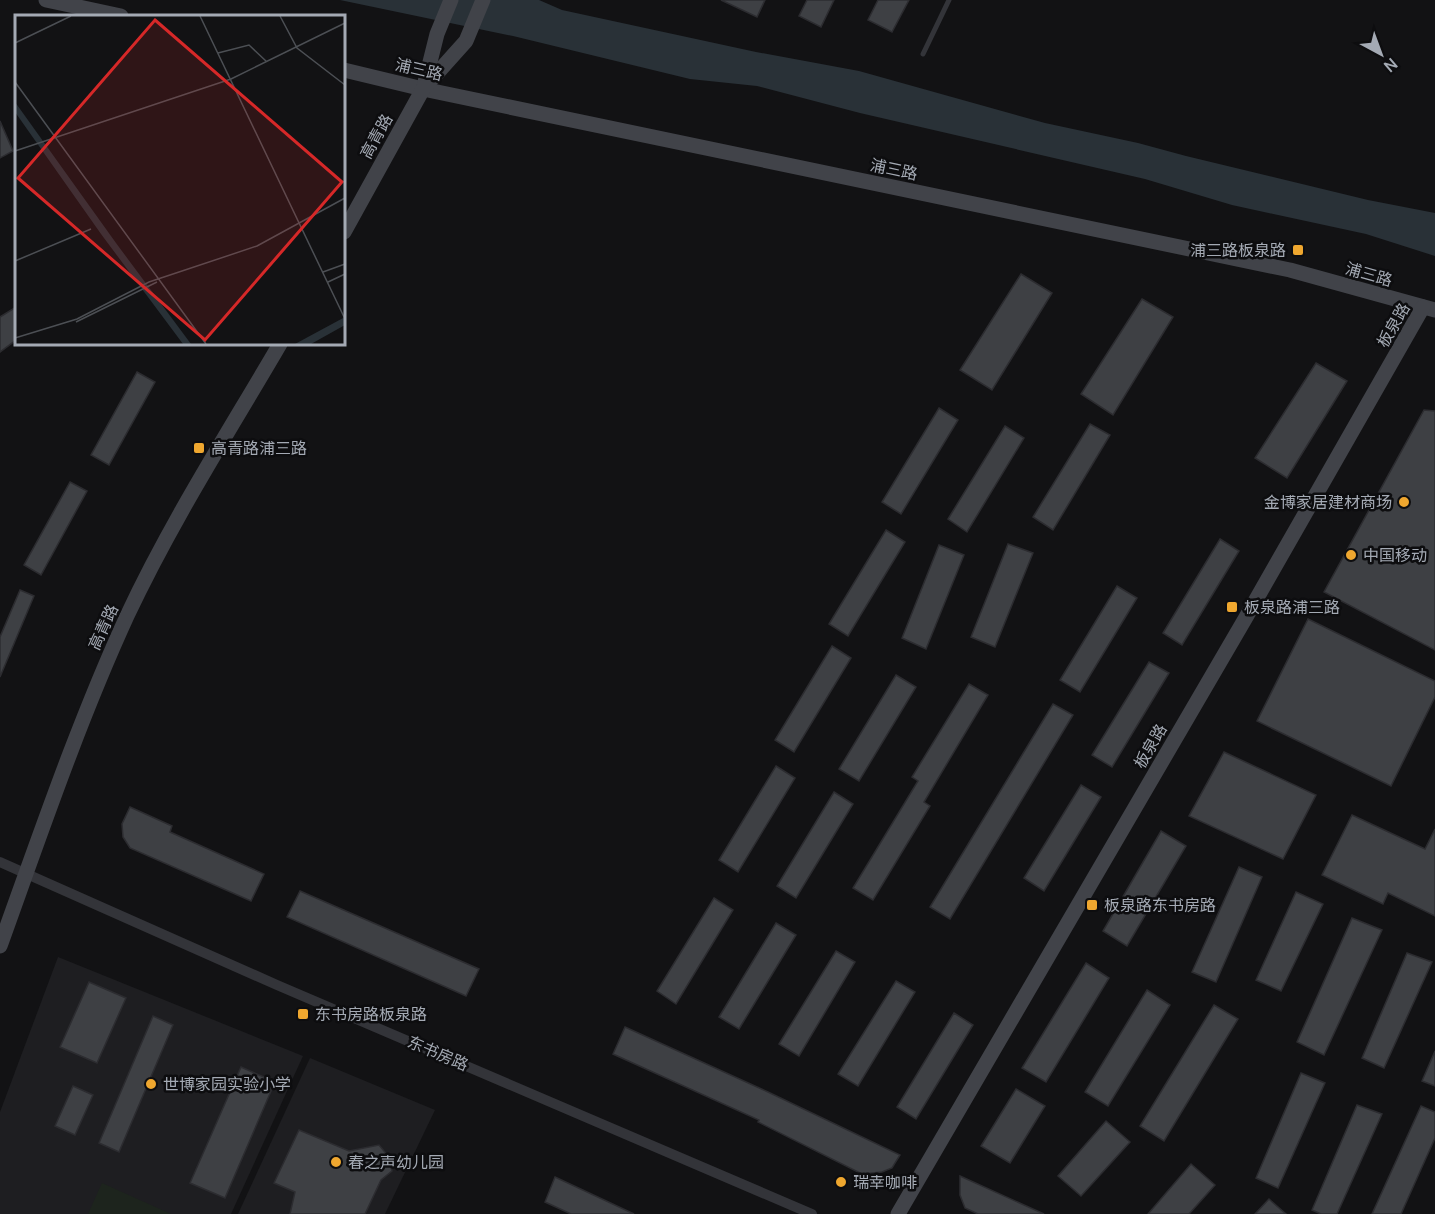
<svg xmlns="http://www.w3.org/2000/svg" width="1435" height="1214" viewBox="0 0 1435 1214" font-family="Manrope,'Noto Sans SC',sans-serif">
  <style>
    .built { fill: #1e1e21 }
    .green { fill: #1d241d }
    .water { fill: #293137 }
    .building { fill: #3e4044; stroke: #2c2c30; stroke-width: 1.5 }
    .lines { fill: none; stroke-linecap: round; stroke-linejoin: round }
    .lane { stroke: #333439; stroke-width: 5 }
    .street { stroke: #333439; stroke-width: 10 }
    .secondary { stroke: #414349; stroke-width: 15 }
    .poi-dot { fill: #efa72f; stroke: #0d0d0f; stroke-width: 2 }
    .labels { text-anchor: middle; dominant-baseline: central; stroke-width: 5; stroke-linejoin: round; paint-order: stroke }
    .street-label { font-size: 16px; fill: #a4aab4; stroke: #0d0d0f }
    .poi-label { font-size: 16px; fill: #a4aab4; stroke: #0d0d0f; text-anchor: start }
    .inset-road { fill: none; stroke: #4c4f54; stroke-width: 1.5 }
    .view { fill: #d62828; fill-opacity: 0.15; stroke: #d62828; stroke-width: 3 }
    .inset-edge { fill: none; stroke: #a4aab4; stroke-width: 3 }
  </style>
  <rect width="100%" height="100%" fill="#121214"/>
  <g class="built">
    <path d="M58,957L303,1056L231,1214H0V1112Z"/>
    <path d="M310,1058L435,1110L385,1214H238Z"/>
  </g>
  <path class="green" d="M102,1183L171,1214H88Z"/>
  <path class="water" d="M340,0H539L562,10L756,52L859,71L1045,123L1138,143L1186,156L1368,200L1435,213V256L1366,234L1232,205L1145,179L860,113L757,86L690,79L513,36Z"/>
  <g class="building">
    <path d="M721,0H765L757,17Z"/>
    <path d="M807,0H834L821,27L799,16Z"/>
    <path d="M878,0H909L892,32L868,20Z"/>
    <path d="M0,121L13,151L0,158Z"/>
    <path d="M1021,274L1052,293L992,390L960,370Z"/>
    <path d="M1142,299L1173,317L1113,415L1081,394Z"/>
    <path d="M16,307V340L0,352V317Z"/>
    <path d="M1316,363L1347,381L1287,478L1255,458Z"/>
    <path d="M137,372L155,382L109,465L91,455Z"/>
    <path d="M939,408L958,420L901,514L882,502Z"/>
    <path d="M1424,410L1435,411V650L1324,592Z"/>
    <path d="M1090,424L1110,435L1053,530L1033,517Z"/>
    <path d="M1005,426L1024,438L967,532L948,519Z"/>
    <path d="M70,482L87,491L41,575L24,565Z"/>
    <path d="M886,530L905,542L848,636L829,624Z"/>
    <path d="M1220,539L1239,551L1182,645L1163,633Z"/>
    <path d="M1008,544L1033,553L995,647L971,637Z"/>
    <path d="M939,545L964,555L926,649L902,638Z"/>
    <path d="M1117,586L1137,598L1080,692L1060,680Z"/>
    <path d="M20,590L34,596L0,677V637Z"/>
    <path d="M1308,619L1435,681V697L1391,786L1257,721Z"/>
    <path d="M832,646L851,658L794,752L775,740Z"/>
    <path d="M1149,662L1169,673L1112,767L1092,755Z"/>
    <path d="M896,675L916,687L859,781L839,769Z"/>
    <path d="M969,684L988,695L924,802L930,806L873,900L853,888L918,781L912,777Z"/>
    <path d="M1053,704L1073,715L950,919L930,907Z"/>
    <path d="M1224,752L1316,795L1283,859L1189,816Z"/>
    <path d="M776,766L795,778L738,872L719,860Z"/>
    <path d="M1081,785L1101,797L1044,891L1024,878Z"/>
    <path d="M834,792L853,804L796,898L777,886Z"/>
    <path d="M130,807L172,826L170,832L264,874L251,901L130,848L123,837L122,824Z"/>
    <path d="M1352,815L1425,849L1435,829V916L1388,893L1383,904L1322,875Z"/>
    <path d="M1161,831L1186,846L1127,946L1103,931Z"/>
    <path d="M1239,867L1262,877L1216,982L1192,972Z"/>
    <path d="M300,891L479,969L466,996L287,917Z"/>
    <path d="M1296,892L1323,904L1281,991L1256,980Z"/>
    <path d="M714,898L733,910L676,1004L657,991Z"/>
    <path d="M1352,918L1382,930L1324,1055L1297,1042Z"/>
    <path d="M776,923L796,935L739,1029L719,1017Z"/>
    <path d="M836,951L855,962L799,1056L779,1044Z"/>
    <path d="M1407,953L1432,962L1384,1068L1362,1058Z"/>
    <path d="M1086,963L1109,978L1046,1082L1022,1068Z"/>
    <path d="M896,981L915,992L858,1086L838,1074Z"/>
    <path d="M89,982L126,998L97,1063L60,1047Z"/>
    <path d="M1147,990L1170,1005L1108,1106L1085,1092Z"/>
    <path d="M1214,1005L1238,1019L1164,1141L1140,1126Z"/>
    <path d="M954,1013L973,1025L916,1119L897,1107Z"/>
    <path d="M153,1016L173,1025L119,1152L99,1143Z"/>
    <path d="M625,1027L768,1092L900,1155L892,1168L882,1172L862,1174L758,1122L759,1120L613,1054Z"/>
    <path d="M1435,1051V1086L1422,1081Z"/>
    <path d="M241,1067L275,1082L225,1198L190,1183Z"/>
    <path d="M1301,1073L1325,1083L1278,1188L1256,1178Z"/>
    <path d="M73,1086L93,1095L75,1135L55,1126Z"/>
    <path d="M1016,1089L1045,1106L1010,1163L981,1146Z"/>
    <path d="M1357,1105L1382,1114L1337,1214H1321L1312,1210Z"/>
    <path d="M1421,1106L1435,1112V1138L1401,1214H1372Z"/>
    <path d="M1106,1121L1130,1142L1081,1196L1058,1176Z"/>
    <path d="M299,1130L349,1151L379,1145L389,1157L392,1171L381,1180L365,1214H290L295,1192L274,1183Z"/>
    <path d="M1191,1164L1215,1185L1189,1214H1148Z"/>
    <path d="M960,1176L1044,1214H978L965,1208L960,1195Z"/>
    <path d="M555,1177L634,1214H571L545,1202Z"/>
    <path d="M1269,1199L1286,1214H1255Z"/>
  </g>
  <g class="lines">
    <path class="lane" d="M923,54L949,0"/>
    <path class="street" d="M0,862L277,985L812,1214"/>
    <g class="secondary">
      <path d="M46,0L121,16"/>
      <path d="M344,70L423,89L1290,270L1435,310"/>
      <path d="M424,86L437,34L451,0"/>
      <path d="M344,232L423,89L466,41L483,0"/>
      <path d="M0,946C40,835 78,723 127,616C171,522 228,433 280,344"/>
      <path d="M898,1214L1245,619L1423,307"/>
    </g>
  </g>
  <g class="poi-dot">
    <rect x="1292" y="244" width="12" height="12" rx="3"/>
    <rect x="193" y="442" width="12" height="12" rx="3"/>
    <circle cx="1404" cy="502" r="6"/>
    <circle cx="1351" cy="555" r="6"/>
    <rect x="1226" y="601" width="12" height="12" rx="3"/>
    <rect x="1086" y="899" width="12" height="12" rx="3"/>
    <rect x="297" y="1008" width="12" height="12" rx="3"/>
    <circle cx="151" cy="1084" r="6"/>
    <circle cx="336" cy="1162" r="6"/>
    <circle cx="841" cy="1182" r="6"/>
  </g>
  <g class="labels">
    <g class="street-label">
      <text transform="translate(419 69) rotate(13)">浦三路</text>
      <text transform="translate(376 136) rotate(-61)">高青路</text>
      <text transform="translate(894 169) rotate(12)">浦三路</text>
      <text transform="translate(1369 274) rotate(16)">浦三路</text>
      <text transform="translate(1393 325) rotate(-60)">板泉路</text>
      <text transform="translate(103 627) rotate(-65)">高青路</text>
      <text transform="translate(1150 746) rotate(-60)">板泉路</text>
      <text transform="translate(438 1053) rotate(23)">东书房路</text>
    </g>
    <g class="poi-label">
      <text x="1286" y="250" text-anchor="end">浦三路板泉路</text>
      <text x="211" y="448">高青路浦三路</text>
      <text x="1392" y="502" text-anchor="end">金博家居建材商场</text>
      <text x="1363" y="555">中国移动</text>
      <text x="1244" y="607">板泉路浦三路</text>
      <text x="1104" y="905">板泉路东书房路</text>
      <text x="315" y="1014">东书房路板泉路</text>
      <text x="163" y="1084">世博家园实验小学</text>
      <text x="348" y="1162">春之声幼儿园</text>
      <text x="853" y="1182">瑞幸咖啡</text>
    </g>
  </g>
  <g transform="translate(15 15)">
    <rect width="330" height="330" fill="#121214"/>
    <path d="M0,87L101,228L176,329H168L86,219L0,97ZM330,302V310L296,329H280Z" fill="#293137"/>
    <path class="inset-road" d="M185,1L330,304M265,1L282,33L330,70M0,28L56,1M203,38L234,30L252,47M0,67L191,329M0,136L216,64L330,8M0,246L76,214M308,257L330,249M313,267L330,259M61,307L142,267M0,323L62,304L134,267L242,231L330,183"/>
    <path class="view" d="M140,5L327,167L190,325L3,163Z"/>
    <rect width="330" height="330" class="inset-edge"/>
  </g>
  <g transform="translate(1381 54) rotate(139)" stroke="#0d0d0f" stroke-width="4.5" paint-order="stroke">
  <path d="M0-4.5L10 22L0 15L-10 22Z" fill="#a4aab4"/>
  <text y="-9" font-size="16" font-weight="bold" text-anchor="middle" fill="#a4aab4">N</text>
  </g>
</svg>
